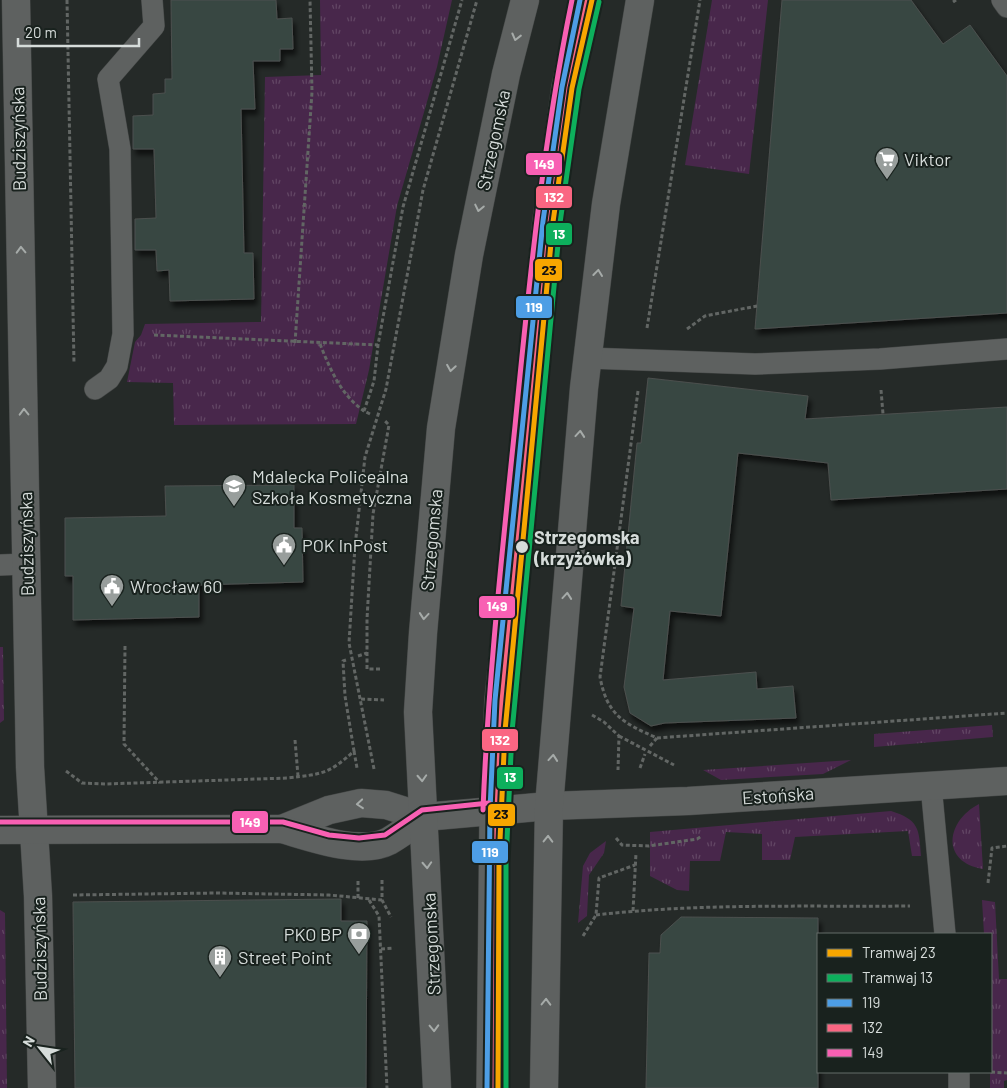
<svg xmlns="http://www.w3.org/2000/svg" width="1007" height="1088" viewBox="0 0 1007 1088" font-family="Barlow,sans-serif">
  <style>
    .grass { fill: url(#grass-tufts) }
    .building { fill: #384743; stroke: #4c504e; filter: url(#shadow) }
    .lines { fill: none; stroke-linecap: round; stroke-linejoin: round }
    .lane-casing { stroke: #434645; stroke-width: 22 }
    .street-casing { stroke: #434645; stroke-width: 29 }
    .secondary-casing { stroke: #434645; stroke-width: 29 }
    .path { stroke: #626664; stroke-width: 3; stroke-dasharray: 4 2.5; stroke-linecap: butt }
    .lane { stroke: #5e6160; stroke-width: 21 }
    .street { stroke: #5e6160; stroke-width: 28 }
    .secondary { stroke: #5e6160; stroke-width: 28 }
    .bus-1-casing { stroke: #19221e; stroke-width: 9 }
    .bus-2-casing { stroke: #19221e; stroke-width: 9 }
    .bus-3-casing { stroke: #19221e; stroke-width: 9 }
    .bus-1 { stroke: #4d9ee5; stroke-width: 5 }
    .bus-2 { stroke: #fa6682; stroke-width: 5 }
    .bus-3 { stroke: #f860b3; stroke-width: 5 }
    .tram-1-casing { stroke: #19221e; stroke-width: 9 }
    .tram-2-casing { stroke: #19221e; stroke-width: 9 }
    .tram-1 { stroke: #f7a600; stroke-width: 5 }
    .tram-2 { stroke: #0daf5c; stroke-width: 5 }
    .oneway { stroke: #a6aba9 }
    .stop-dot { fill: #d6dcda; stroke: #19221e; stroke-width: 2 }
    .labels { text-anchor: middle; dominant-baseline: central; stroke-width: 4; stroke-linejoin: round; paint-order: stroke }
    .street-label { font-size: 18px; fill: #d6dcda; stroke: #19221e }
    .poi-label { font-size: 18px; fill: #d6dcda; stroke: #19221e; text-anchor: start }
    .stop-label { font-size: 18px; font-weight: bold; fill: #d6dcda; stroke: #19221e; text-anchor: start }
    .line-badge { stroke: #19221e; stroke-width: 2 }
    .badge-label { font-size: 14px; text-anchor: middle; font-weight: bold; fill: #fff }
    .pale-badge-label { font-size: 14px; text-anchor: middle; font-weight: bold; fill: #111 }
  </style>
  <defs>
    <pattern id="grass-tufts" width="24" height="20" patternUnits="userSpaceOnUse" patternTransform="scale(1.25)"><rect width="24" height="20" fill="#48274b"/><path d="M3 7l-1-3M5 7V3M7 7l1-3M15 17l-1-3M17 17v-4M19 17l1-3" fill="none" stroke="#624664"/></pattern>
    <filter id="shadow"><feDropShadow dx="3" dy="5.5" stdDeviation="2.5" flood-color="#0009"/></filter>
  </defs>
  <rect width="100%" height="100%" fill="#252a28"/>
  <g class="grass">
    <path d="M320,0H452L437,67L397,206L369,370L356,424L174,425L173,383L127,382L135,342L141,335L145,324L261,322L265,77L321,75Z"/>
    <path d="M712,0H768L749,174L685,165Z"/>
    <path d="M0,647H3L4,720L0,723Z"/>
    <path d="M992,725L993,737L874,747V734Z"/>
    <path d="M851,760L823,774L721,780L703,770Z"/>
    <path d="M979,804L983,869C940,862 946,821 979,804Z"/>
    <path d="M891,811C919,820 919,828 921,856H912L908,831L795,837L790,860H762V834L726,832L720,861H690L689,891L677,890L650,876V832Z"/>
    <path d="M606,841L604,853L589,875L587,916L578,923L583,866L590,853Z"/>
    <path d="M982,900L995,902L999,979H1007V1080L1004,1081V1088H990L991,934H984Z"/>
    <path d="M0,910L5,913L7,1088H0Z"/>
  </g>
  <g class="building">
    <path d="M171,0H276L277,19L292,18L293,49H280V61H253L255,109H241L244,253H253L254,299L170,301L169,270L157,271L156,250H135V219L156,218L154,149H133V116L153,115V94L165,93V79H172Z"/>
    <path d="M782,0H911L943,44L970,25L1007,76V313L755,329Z"/>
    <path d="M648,378L808,396L805,419L1007,407V489L831,500L828,463L738,453L721,616L670,611L663,680L756,672L757,689L793,686L796,718L665,723L651,726L630,713L624,687L634,608L621,606L637,443H641Z"/>
    <path d="M294,485V528H302L303,582L199,585V617L73,620V576H65V518L166,516L165,486Z"/>
    <path d="M341,899V921H367L366,1088H75L73,902Z"/>
    <path d="M681,917L818,918V1088H646L649,953H660L661,935Z"/>
  </g>
  <g class="lines">
    <g class="lane-casing">
      <g id="lane">
        <path d="M1002,0L1007,7"/>
        <path d="M587,358L755,364L880,359L1007,349"/>
        <path d="M95,389L109,379L117,366L123,334L120,149L108,79L154,26L152,0"/>
        <path d="M0,565L26,564"/>
        <path d="M931,785L945,934"/>
        <path d="M959,1072V1088"/>
        <path d="M487,1088L490,810L495,700L543,221L562,87L580,0"/>
      </g>
    </g>
    <g class="street-casing">
      <g id="street">
        <path d="M16,0L30,767L38,896L42,1088"/>
        <path d="M549,806L688,801L1007,781"/>
      </g>
    </g>
    <g class="secondary-casing">
      <g id="secondary">
        <path d="M282,829L329,810L361,803L386,805L424,817L549,806"/>
        <path d="M0,830L282,829C310,837 361,856 389,841C401,834 413,825 424,817"/>
        <path d="M437,1088L418,712L423,633L441,428L469,255L506,74L525,0"/>
        <path d="M544,1088L549,806L584,388L606,204L640,0"/>
      </g>
    </g>
    <g class="path">
      <path d="M67,0L74,364"/>
      <path d="M953,2L956,0"/>
      <path d="M647,328L700,0"/>
      <path d="M687,329L705,316L757,306"/>
      <path d="M154,335L378,345"/>
      <path d="M295,343L312,92L310,0"/>
      <path d="M320,344C330,369 341,395 364,411"/>
      <path d="M881,390L883,414"/>
      <path d="M638,391L600,677C607,715 623,723 657,738L1007,713"/>
      <path d="M370,414L364,411L374,381L378,345L403,207L462,0"/>
      <path d="M125,646L124,744L160,783"/>
      <path d="M358,656L367,653"/>
      <path d="M380,669H367V619L373,514L389,425L384,420"/>
      <path d="M361,699L384,700"/>
      <path d="M592,715L604,722L619,736L618,770"/>
      <path d="M619,736L674,765"/>
      <path d="M295,740L298,776"/>
      <path d="M650,746L657,738"/>
      <path d="M354,751L357,768"/>
      <path d="M640,768L645,754"/>
      <path d="M374,769L349,643L355,546L365,457L386,389L423,190L477,0"/>
      <path d="M66,771L82,783L105,784L288,778C322,774 329,774 354,751L345,696L343,661L346,660"/>
      <path d="M616,838L622,845L649,846L697,839L702,836"/>
      <path d="M382,880V900L391,917"/>
      <path d="M988,883L992,848L1007,846"/>
      <path d="M73,895L216,893L329,895L382,900"/>
      <path d="M358,898V881"/>
      <path d="M369,900L379,916L387,1088"/>
      <path d="M633,911L636,853"/>
      <path d="M596,915C700,903 806,907 910,906"/>
      <path d="M583,936L596,915L599,878L635,865"/>
      <path d="M381,949L394,948"/>
      <path d="M991,1072L1007,1073"/>
    </g>
    <use href="#lane" class="lane"/>
    <use href="#street" class="street"/>
    <use href="#secondary" class="secondary"/>
    <g class="bus-1-casing">
      <path id="bus-1" d="M487,1088L490,810L495,700L543,221L562,87L580,0"/>
    </g>
    <g class="bus-2-casing">
      <path id="bus-2" d="M495,1088L497,810L502,701L550,222L569,88L587,2"/>
    </g>
    <g class="bus-3-casing">
      <g id="bus-3">
        <path d="M483,810C488,681 502,554 515,426C529,283 543,141 572,0"/>
        <path d="M0,822H283L329,835L359,838L385,835L422,810L489,803"/>
      </g>
    </g>
    <use href="#bus-1" class="bus-1"/>
    <use href="#bus-2" class="bus-2"/>
    <use href="#bus-3" class="bus-3"/>
    <g class="tram-1-casing">
      <path id="tram-1" d="M498,1088L499,862L505,731L553,222L572,88L592,0"/>
    </g>
    <g class="tram-2-casing">
      <path id="tram-2" d="M506,1088V862L512,732L560,223L579,89L599,2"/>
    </g>
    <use href="#tram-1" class="tram-1"/>
    <use href="#tram-2" class="tram-2"/>
  </g>
  <defs><path id="oneway-chevron" d="M-2-3.5L2.5 0L-2 3.5" fill="none" stroke-width="1.6" stroke-linecap="round" stroke-linejoin="round" transform="scale(1.25)"/></defs>
  <g class="oneway">
    <use href="#oneway-chevron" transform="translate(516 37) rotate(104)"/>
    <use href="#oneway-chevron" transform="translate(479 208) rotate(102)"/>
    <use href="#oneway-chevron" transform="translate(21 250) rotate(-92)"/>
    <use href="#oneway-chevron" transform="translate(598 273) rotate(-83)"/>
    <use href="#oneway-chevron" transform="translate(451 368) rotate(99)"/>
    <use href="#oneway-chevron" transform="translate(24 412) rotate(-91)"/>
    <use href="#oneway-chevron" transform="translate(580 434) rotate(-85)"/>
    <use href="#oneway-chevron" transform="translate(567 596) rotate(-85)"/>
    <use href="#oneway-chevron" transform="translate(424 616) rotate(95)"/>
    <use href="#oneway-chevron" transform="translate(553 758) rotate(-85)"/>
    <use href="#oneway-chevron" transform="translate(422 778) rotate(87)"/>
    <use href="#oneway-chevron" transform="translate(360 804) rotate(175)"/>
    <use href="#oneway-chevron" transform="translate(548 839) rotate(-89)"/>
    <use href="#oneway-chevron" transform="translate(427 865) rotate(87)"/>
    <use href="#oneway-chevron" transform="translate(546 1002) rotate(-89)"/>
    <use href="#oneway-chevron" transform="translate(434 1028) rotate(88)"/>
  </g>
  <defs>
    <g id="supermarket-pin" transform="scale(1.25)"><path d="M0 17L-7.5 6A9.5 9.5 0 1 1 7.5 6Z" fill="#989e9c" stroke="#19221e"/><path d="M-6-5.5h2.5l.6 2H6L4.5 2H-2.5L-4.4-4H-6ZM-1.5 3.2a1.3 1.3 0 1 0 .1 0ZM3 3.2a1.3 1.3 0 1 0 .1 0Z" fill="#fff"/></g>
    <g id="university-pin" transform="scale(1.25)"><path d="M0 17L-7.5 6A9.5 9.5 0 1 1 7.5 6Z" fill="#989e9c" stroke="#19221e"/><path d="M0-5L7-2L0 1L-7-2ZM-4 1L0 2.5L4 1V4Q0 6-4 4Z" fill="#fff"/></g>
    <g id="civic-pin" transform="scale(1.25)"><path d="M0 17L-7.5 6A9.5 9.5 0 1 1 7.5 6Z" fill="#989e9c" stroke="#19221e"/><path d="M-.6-6.5H3V-4.5H.6V-3L4-1V1h2V6H-6V1h2V-1L-.6-3ZM-1.2 2.5V6h2.4V2.5Z" fill="#fff"/></g>
    <g id="bank-pin" transform="scale(1.25)"><path d="M0 17L-7.5 6A9.5 9.5 0 1 1 7.5 6Z" fill="#989e9c" stroke="#19221e"/><path d="M-6-4H6V4H-6ZM0-2.3a2.3 2.3 0 1 0 0 4.6a2.3 2.3 0 1 0 0-4.6Z" fill="#fff"/></g>
    <g id="building-pin" transform="scale(1.25)"><path d="M0 17L-7.5 6A9.5 9.5 0 1 1 7.5 6Z" fill="#989e9c" stroke="#19221e"/><path d="M-4-6H4V6H1V3H-1V6H-4ZM-2.5-4.3h1.7v1.8h-1.7ZM.8-4.3h1.7v1.8H.8ZM-2.5-1h1.7V.8h-1.7ZM.8-1h1.7V.8H.8Z" fill="#fff"/></g>
  </defs>
  <g fill-rule="evenodd">
    <use href="#supermarket-pin" x="887" y="159"/>
    <use href="#university-pin" x="234" y="486"/>
    <use href="#civic-pin" x="284" y="545"/>
    <use href="#civic-pin" x="112" y="586"/>
    <use href="#bank-pin" x="359" y="934"/>
    <use href="#building-pin" x="220" y="957"/>
  </g>
  <circle class="stop-dot" cx="522" cy="547" r="7"/>
  <g class="labels">
    <g class="street-label">
      <text transform="translate(18 139) rotate(-91)">Budziszyńska</text>
      <text transform="translate(493 140) rotate(-78)">Strzegomska</text>
      <text transform="translate(431 540) rotate(-85)">Strzegomska</text>
      <text transform="translate(26 544) rotate(-91)">Budziszyńska</text>
      <text transform="translate(778 795) rotate(-4)">Estońska</text>
      <text transform="translate(431 944) rotate(-93)">Strzegomska</text>
      <text transform="translate(39 949) rotate(-91)">Budziszyńska</text>
    </g>
    <g class="poi-label">
      <text x="904" y="159">Viktor</text>
      <text x="252" y="476">Mdalecka Policealna<tspan x="252" dy="21">Szkoła Kosmetyczna</tspan></text>
      <text x="302" y="545">POK InPost</text>
      <text x="130" y="586">Wrocław 60</text>
      <text x="342" y="934" text-anchor="end">PKO BP</text>
      <text x="238" y="957">Street Point</text>
    </g>
    <g class="stop-label">
      <text x="534" y="537">Strzegomska<tspan x="534" dy="21">(krzyżówka)</tspan></text>
    </g>
  </g>
  <g class="line-badge">
    <rect x="525" y="152" width="38" height="24" rx="5" fill="#f860b3"/>
    <rect x="535" y="185" width="38" height="24" rx="5" fill="#fa6682"/>
    <rect x="545" y="222" width="28" height="24" rx="5" fill="#0daf5c"/>
    <rect x="534" y="258" width="29" height="24" rx="5" fill="#f7a600"/>
    <rect x="515" y="295" width="38" height="24" rx="5" fill="#4d9ee5"/>
    <rect x="478" y="595" width="38" height="24" rx="5" fill="#f860b3"/>
    <rect x="481" y="728" width="38" height="24" rx="5" fill="#fa6682"/>
    <rect x="496" y="766" width="28" height="24" rx="5" fill="#0daf5c"/>
    <rect x="487" y="803" width="29" height="24" rx="5" fill="#f7a600"/>
    <rect x="231" y="810" width="38" height="24" rx="5" fill="#f860b3"/>
    <rect x="471" y="840" width="38" height="24" rx="5" fill="#4d9ee5"/>
  </g>
  <g class="badge-label">
    <text x="544" y="169">149</text>
    <text x="554" y="202">132</text>
    <text x="559" y="239">13</text>
    <text x="534" y="312">119</text>
    <text x="497" y="611">149</text>
    <text x="500" y="745">132</text>
    <text x="510" y="782">13</text>
    <text x="250" y="827">149</text>
    <text x="490" y="857">119</text>
  </g>
  <g class="pale-badge-label">
    <text x="549" y="275">23</text>
    <text x="501" y="819">23</text>
  </g>
  <rect x="817" y="933" width="175" height="140" fill="#19221e" stroke="#656c69"/>
  <rect x="827" y="949" width="25" height="8" fill="#f7a600" stroke="#656c69"/>
  <text x="862" y="958" font-size="15" fill="#d6dcda">Tramwaj 23</text>
  <rect x="827" y="974" width="25" height="8" fill="#0daf5c" stroke="#656c69"/>
  <text x="862" y="983" font-size="15" fill="#d6dcda">Tramwaj 13</text>
  <rect x="827" y="999" width="25" height="8" fill="#4d9ee5" stroke="#656c69"/>
  <text x="862" y="1008" font-size="15" fill="#d6dcda">119</text>
  <rect x="827" y="1024" width="25" height="8" fill="#fa6682" stroke="#656c69"/>
  <text x="862" y="1033" font-size="15" fill="#d6dcda">132</text>
  <rect x="827" y="1049" width="25" height="8" fill="#f860b3" stroke="#656c69"/>
  <text x="862" y="1058" font-size="15" fill="#d6dcda">149</text>
  <g transform="translate(40 1048) rotate(300)" stroke="#19221e" stroke-width="4" paint-order="stroke">
  <path d="M0-4L9 19L0 12L-9 19Z" fill="#d6dcda"/>
  <text y="-8" font-size="14" font-weight="bold" text-anchor="middle" fill="#d6dcda">N</text>
  </g>
  <path d="M18 38v8h121v-8" fill="none" stroke="#d6dcda" stroke-width="2.5"/>
  <text x="25" y="38" font-size="15" fill="#d6dcda" stroke="#19221e" stroke-width="4" paint-order="stroke">20 m</text>
</svg>
